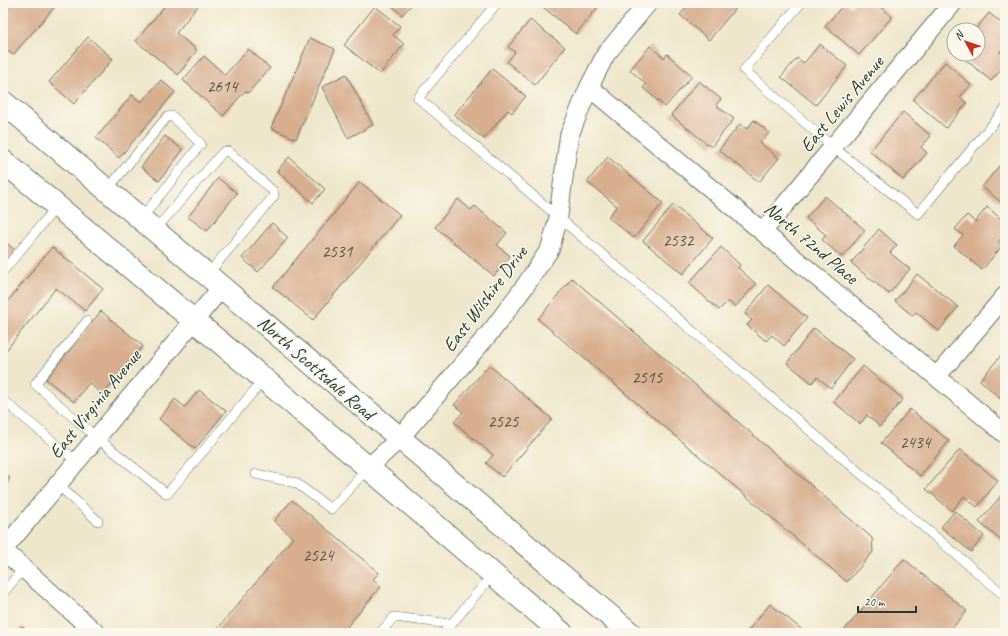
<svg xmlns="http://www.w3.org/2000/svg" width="1008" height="636" viewBox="0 0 1008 636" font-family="Caveat,sans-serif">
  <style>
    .building { fill: #d8ae8e }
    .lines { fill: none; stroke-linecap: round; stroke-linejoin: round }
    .lane-casing { stroke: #687869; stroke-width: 10 }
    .street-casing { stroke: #687869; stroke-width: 20 }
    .primary-casing { stroke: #687869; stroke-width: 24 }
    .lane { stroke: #fff; stroke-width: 9 }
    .street { stroke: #fff; stroke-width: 18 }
    .primary { stroke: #fff; stroke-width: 22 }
    .labels { text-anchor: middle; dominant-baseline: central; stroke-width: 3; stroke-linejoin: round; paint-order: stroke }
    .number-label { font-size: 17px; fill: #4d594a }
    .street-label { font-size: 19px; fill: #1f3d34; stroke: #fbf7ec }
  </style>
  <rect width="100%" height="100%" fill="#fbf7ec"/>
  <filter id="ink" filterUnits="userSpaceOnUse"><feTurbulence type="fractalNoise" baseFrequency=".025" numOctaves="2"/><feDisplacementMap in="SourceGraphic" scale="8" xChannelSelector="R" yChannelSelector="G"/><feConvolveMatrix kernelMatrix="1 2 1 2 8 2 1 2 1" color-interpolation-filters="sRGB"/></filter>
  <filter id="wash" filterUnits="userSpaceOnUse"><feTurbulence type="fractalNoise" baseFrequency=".012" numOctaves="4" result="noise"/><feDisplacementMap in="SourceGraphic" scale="16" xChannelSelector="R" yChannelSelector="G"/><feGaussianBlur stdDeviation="0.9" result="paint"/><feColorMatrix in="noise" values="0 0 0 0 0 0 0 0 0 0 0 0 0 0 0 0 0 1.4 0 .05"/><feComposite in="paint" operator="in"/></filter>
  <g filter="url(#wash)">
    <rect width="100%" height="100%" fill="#efe7cb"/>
    <g id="blocks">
      <g class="building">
        <path d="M3,3H58L13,55L3,47Z"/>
        <path d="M167,3H194L198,6L176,33L197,50L178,75L136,41Z"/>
        <path d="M389,3H413L402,15Z"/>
        <path d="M538,3H601L576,34Z"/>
        <path d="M690,3H740L709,40L680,15Z"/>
        <path d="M845,3L851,7L854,3H877L892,17L859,55L825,26Z"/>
        <path d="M375,6L400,26L393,35L404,44L380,74L344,45Z"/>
        <path d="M989,13L1005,26V46L1000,52L1005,56V65L991,81L959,54H978V30H975Z"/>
        <path d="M530,20L565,47L535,85L507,62L515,52L508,47Z"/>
        <path d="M88,37L113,59L74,104L49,82Z"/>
        <path d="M310,38L335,49L296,139L271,128Z"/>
        <path d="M820,44L847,66L816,105L781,77L797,58L804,63Z"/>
        <path d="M650,46L664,58L667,54L692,76L665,107L643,88L646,84L630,70Z"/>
        <path d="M248,49L270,68L248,93L245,91L223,116L183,80L204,56L225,75Z"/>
        <path d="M945,62L971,85L960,97L967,103L946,128L913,100Z"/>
        <path d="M492,69L526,96L512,113L508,110L484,139L454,115Z"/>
        <path d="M346,74L373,125L348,138L322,87Z"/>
        <path d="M161,80L175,92L119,158L96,138L132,95L141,102Z"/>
        <path d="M699,81L721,99L716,105L734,119L711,147L671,115Z"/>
        <path d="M903,112L931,136L921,147L927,153L903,180L870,151Z"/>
        <path d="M754,120L769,133L760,143L779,158L759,182L719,150L740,124L747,129Z"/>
        <path d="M165,136L183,150L159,181L141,167Z"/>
        <path d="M289,157L325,189L313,203L277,171Z"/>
        <path d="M608,157L663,203L634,238L608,217L617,206L587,182Z"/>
        <path d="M1000,165L1003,167L1005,165V205L982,187Z"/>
        <path d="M218,178L237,193L207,231L188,217Z"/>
        <path d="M360,182L400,215L313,320L273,287Z"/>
        <path d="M825,196L865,230L842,257L822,240L826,235L806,218Z"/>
        <path d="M458,199L471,210L475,206L507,233L497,245L510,256L494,276L435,227Z"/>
        <path d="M673,205L713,238L683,274L643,241Z"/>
        <path d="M987,207L1005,222V233L998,242L1002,246L982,270L954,246L963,235L955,229L967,215L975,222Z"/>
        <path d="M272,223L288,238L258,272L242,258Z"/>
        <path d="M879,229L897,245L890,253L910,269L889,294L851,263Z"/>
        <path d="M3,240L17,252L3,268Z"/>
        <path d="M52,247L103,289L85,311L56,288L3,354V307Z"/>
        <path d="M721,247L740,265L738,268L756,284L735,307L728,301L719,310L689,283Z"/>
        <path d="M917,274L958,307L939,331L916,312L913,316L895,301Z"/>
        <path d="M572,278L872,538L873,552L847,582L538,319Z"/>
        <path d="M768,285L807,318L784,346L772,335L766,341L747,325L752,320L745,314Z"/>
        <path d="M101,311L143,346L103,395L89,383L74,402L46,379Z"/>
        <path d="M814,328L853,359L831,388L817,377L812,383L787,363Z"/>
        <path d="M1005,351V403L980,380Z"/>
        <path d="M489,365L552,419L502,477L486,463L493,455L454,422L463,412L454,405Z"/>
        <path d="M863,366L903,399L880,427L867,415L860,424L834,402Z"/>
        <path d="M199,390L226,411L195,449L159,419L175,399L185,407Z"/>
        <path d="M910,409L949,441L920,476L881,443Z"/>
        <path d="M960,449L998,481L977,507L964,496L952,511L926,489Z"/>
        <path d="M3,472L10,478L3,486Z"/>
        <path d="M1005,491V544L979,522Z"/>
        <path d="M292,500L379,573L373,579L381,586L342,633H214L293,538L274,521Z"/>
        <path d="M955,511L984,536L971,552L941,527Z"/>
        <path d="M904,559L967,611L948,633H842Z"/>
        <path d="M770,604L806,633H746Z"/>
        <path d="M22,626L30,633H16Z"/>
      </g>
    </g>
  </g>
  <g filter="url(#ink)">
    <use href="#blocks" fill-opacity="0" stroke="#687869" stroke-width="1"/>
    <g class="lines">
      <g class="lane-casing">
        <g id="lane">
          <path d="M497,3L418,98L1005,596"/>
          <path d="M801,3L744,70L833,147L918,214L1005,109"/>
          <path d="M107,190L167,117L172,116L201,144L141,219"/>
          <path d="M155,230L223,152L228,151L273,191L274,196L207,275"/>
          <path d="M3,271L57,206"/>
          <path d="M87,321L35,384L96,437L167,494L264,379"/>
          <path d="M3,400L76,461"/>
          <path d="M256,474L296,483L331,509L368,468"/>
          <path d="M57,484L98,521"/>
          <path d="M3,593L24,568"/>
          <path d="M380,633L394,617L451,624"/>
          <path d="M444,633L493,574"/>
        </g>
      </g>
      <g class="street-casing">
        <g id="street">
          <path d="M589,87L1005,434"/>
          <path d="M763,231L953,3"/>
          <path d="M937,376L1005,296"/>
          <path d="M368,468L399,439L493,329L525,286L550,249L558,219L569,136L589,87L606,54L648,3"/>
          <path d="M3,550L222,287"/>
          <path d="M3,550L96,633"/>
        </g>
      </g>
      <g class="primary-casing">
        <g id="primary">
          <path d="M3,102L630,633"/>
          <path d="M3,161L264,379L562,633"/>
        </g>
      </g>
      <use href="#lane" class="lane"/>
      <use href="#street" class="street"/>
      <use href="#primary" class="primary"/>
    </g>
  </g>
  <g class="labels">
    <g class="number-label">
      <text x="222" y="86">2614</text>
      <text x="678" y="240">2532</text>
      <text x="337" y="251">2531</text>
      <text x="647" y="377">2515</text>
      <text x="503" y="421">2525</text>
      <text x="915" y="442">2434</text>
      <text x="318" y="555">2524</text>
    </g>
    <g class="street-label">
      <text transform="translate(842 104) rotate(-50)">East Lewis Avenue</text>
      <text transform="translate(811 243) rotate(40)">North 72nd Place</text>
      <text transform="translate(485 299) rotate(-53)">East Wilshire Drive</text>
      <text transform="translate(316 368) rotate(41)">North Scottsdale Road</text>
      <text transform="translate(95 404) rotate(-51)">East Virginia Avenue</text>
    </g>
  </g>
  <rect width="1008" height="636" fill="none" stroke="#fbf7ec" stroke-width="16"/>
  <g transform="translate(966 42) rotate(310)"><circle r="19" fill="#fbf7ec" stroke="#a3ada2"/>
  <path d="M0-3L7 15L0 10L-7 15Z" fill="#c8321e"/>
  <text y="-6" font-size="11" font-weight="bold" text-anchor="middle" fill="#1f3d34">N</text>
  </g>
  <path d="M858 606v6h58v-6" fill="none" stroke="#1f3d34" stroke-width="2"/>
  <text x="864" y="606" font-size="12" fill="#1f3d34" stroke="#fbf7ec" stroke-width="3" paint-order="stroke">20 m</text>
</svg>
